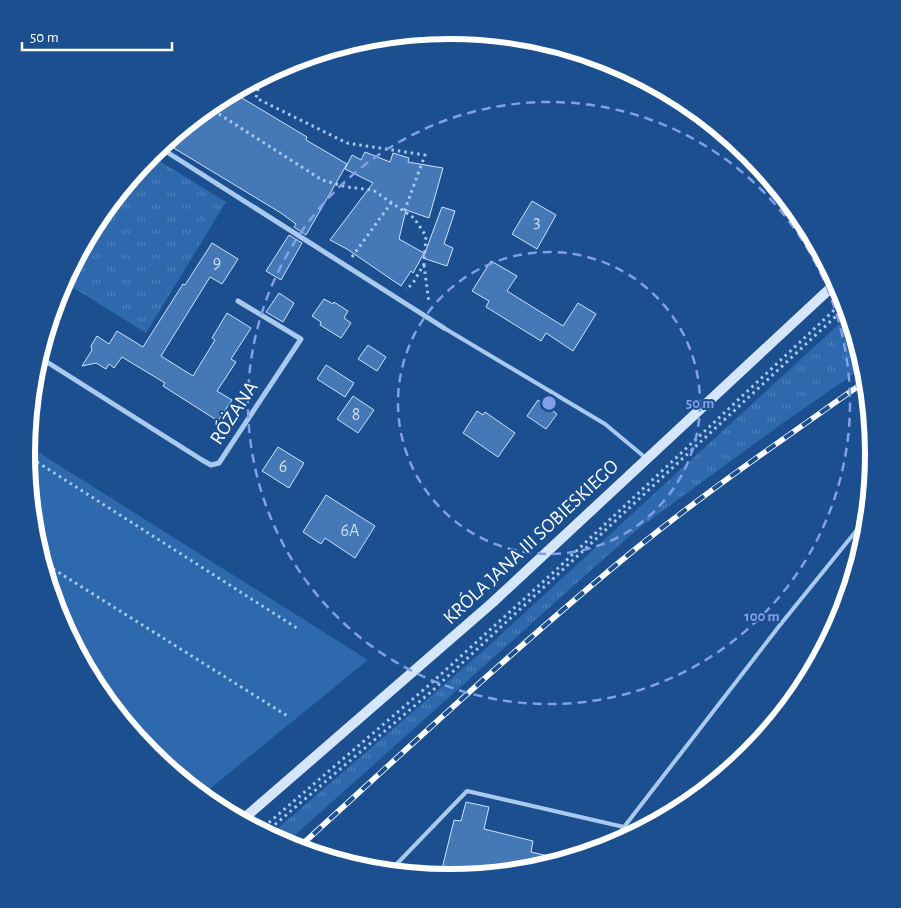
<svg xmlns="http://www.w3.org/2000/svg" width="901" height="908" viewBox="0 0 901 908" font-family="'Alegreya Sans',sans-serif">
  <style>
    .grass { fill: url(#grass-tufts) }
    .garden { fill: #2e69ad }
    .building { fill: #4478b7; stroke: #cfe3fa }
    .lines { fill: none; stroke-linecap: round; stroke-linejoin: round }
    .path { stroke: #a9c9ee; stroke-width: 3; stroke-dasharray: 2.5 4; stroke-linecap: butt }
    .service { stroke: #a9c9ee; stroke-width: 4 }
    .minor { stroke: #a9c9ee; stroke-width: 5 }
    .secondary { stroke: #d6e6fa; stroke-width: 10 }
    .rail-casing { stroke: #fff; stroke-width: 5.5 }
    .rail { stroke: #1b4f8f; stroke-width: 4; stroke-dasharray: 11; stroke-linecap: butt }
    .ring { fill: none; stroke: #839eea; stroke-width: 2.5; stroke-dasharray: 9 6 }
    .labels { text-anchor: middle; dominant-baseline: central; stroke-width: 4; stroke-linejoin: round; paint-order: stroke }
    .number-label { font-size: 18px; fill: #d0dded }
    .street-label { font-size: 20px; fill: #fff; stroke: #1b4f8f }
    .rim { fill: none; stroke: #fff; stroke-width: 6 }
    .centre { fill: #839eea; stroke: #1b4f8f; stroke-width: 2.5 }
    .ring-label { font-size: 15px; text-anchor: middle; font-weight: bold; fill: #839eea; stroke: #1b4f8f; stroke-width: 4; stroke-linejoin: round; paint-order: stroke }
  </style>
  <defs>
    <pattern id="grass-tufts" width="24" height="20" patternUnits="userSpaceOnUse" patternTransform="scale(1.25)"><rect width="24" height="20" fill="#2e69ad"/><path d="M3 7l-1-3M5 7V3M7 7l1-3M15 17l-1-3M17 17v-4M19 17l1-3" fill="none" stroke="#4d80b9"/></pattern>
  </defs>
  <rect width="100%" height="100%" fill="#1b4f8f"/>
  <g class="grass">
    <path d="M150,155L226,202L146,333L64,282L98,218Z"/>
    <path d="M849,315L865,366L783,423L635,531L285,844L269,836L484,650Z"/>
  </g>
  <path class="garden" d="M27,445L368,660L201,796L150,754L98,689L58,616L34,536Z"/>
  <g class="building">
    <path d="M232,92L307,137L306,140L347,164L306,235L294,227L296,224L281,213L167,144L172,137L215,101Z"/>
    <path d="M365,152L390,162L393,153L409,158L408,162L443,168L429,218L406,210L399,239L424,253L413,273L411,271L401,286L347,249L330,240L373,183L345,169L352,155L361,160Z"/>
    <path d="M532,201L556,215L537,249L512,234Z"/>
    <path d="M442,207L455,211L444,244L453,248L447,266L423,258Z"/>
    <path d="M289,235L302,243L281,280L266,271Z"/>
    <path d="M212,243L238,259L222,284L210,277L161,356L193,376L215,340L212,338L227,313L251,328L231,359L236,362L217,391L232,400L218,421L163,386L165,383L122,357L114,368L109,364L106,369L96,363L82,366L92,350L91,346L97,336L109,344L117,331L143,347L183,284L185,285Z"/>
    <path d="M491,261L517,276L507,291L563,326L578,303L596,314L573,351L546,333L541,341L486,307L489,301L472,291Z"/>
    <path d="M279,293L294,303L283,322L266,312Z"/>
    <path d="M324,299L333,304L334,302L348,311L344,318L351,323L341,338L320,325L321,322L312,316Z"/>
    <path d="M368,345L386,357L377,371L358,359Z"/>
    <path d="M326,365L354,383L345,397L317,379Z"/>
    <path d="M353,396L374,410L358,433L337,419Z"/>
    <path d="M538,400L557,414L546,429L527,416Z"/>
    <path d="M477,411L483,415L485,412L515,433L498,457L463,433Z"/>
    <path d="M278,447L304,463L289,488L262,471Z"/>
    <path d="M326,495L375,526L355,558L325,538L321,544L303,532Z"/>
    <path d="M466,802L489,807L484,829L533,841L531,852L566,860L533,870L440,877L454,820L461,821Z"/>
  </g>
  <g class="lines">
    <g class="path">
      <path d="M261,76L256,98L347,143L425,155L404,212"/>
      <path d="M208,107L322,180L347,187L373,190L414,218L426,236L424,264L413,283L406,290"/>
      <path d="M352,257L391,203"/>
      <path d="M424,265L429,303"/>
      <path d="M26,455L300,630"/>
      <path d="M42,562L289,717"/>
      <path d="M259,831L428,686L557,569L845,300"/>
      <path d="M265,833L432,691L847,306"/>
    </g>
    <g class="service">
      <path d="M444,328L605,424L647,459"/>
      <path d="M611,847L624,827"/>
      <path d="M389,872L467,791L624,827L780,625L869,515"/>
    </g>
    <g class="minor">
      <path d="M159,147L444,328"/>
      <path d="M39,357L202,460L211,465L219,463L301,339L238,301"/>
    </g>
    <path class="secondary" d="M241,821L492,603L837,282"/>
    <g class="rail-casing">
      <path id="rail" d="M297,849C408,748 517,646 633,551C708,490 788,436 867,380"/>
    </g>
    <use href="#rail" class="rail"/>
  </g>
  <g class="ring">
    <circle cx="549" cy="403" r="151"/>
    <circle cx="549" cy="403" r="301"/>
  </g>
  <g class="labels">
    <g class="number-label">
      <text x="537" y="222">3</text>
      <text x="217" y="263">9</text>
      <text x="356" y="415">8</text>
      <text x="283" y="467">6</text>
      <text x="350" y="531">6A</text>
    </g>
    <g class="street-label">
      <text transform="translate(234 413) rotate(-57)">RÓŻANA</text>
      <text transform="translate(531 542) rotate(-43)">KRÓLA JANA III SOBIESKIEGO</text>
    </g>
  </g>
  <path d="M0 0H901V908H0ZM35 454a415 415 0 1 1 830 0a415 415 0 1 1-830 0Z" fill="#1b4f8f" fill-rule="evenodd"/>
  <path class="rim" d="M35 454a415 415 0 1 1 830 0a415 415 0 1 1-830 0Z"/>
  <circle cx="549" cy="403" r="8" class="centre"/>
  <g class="ring-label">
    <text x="700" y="408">50 m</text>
    <text x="762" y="621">100 m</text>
  </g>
  <path d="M22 42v8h150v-8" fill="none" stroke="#ffffff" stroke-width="2.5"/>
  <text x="30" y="42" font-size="15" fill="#ffffff" stroke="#1b4f8f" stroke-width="4" paint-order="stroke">50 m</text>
</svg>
